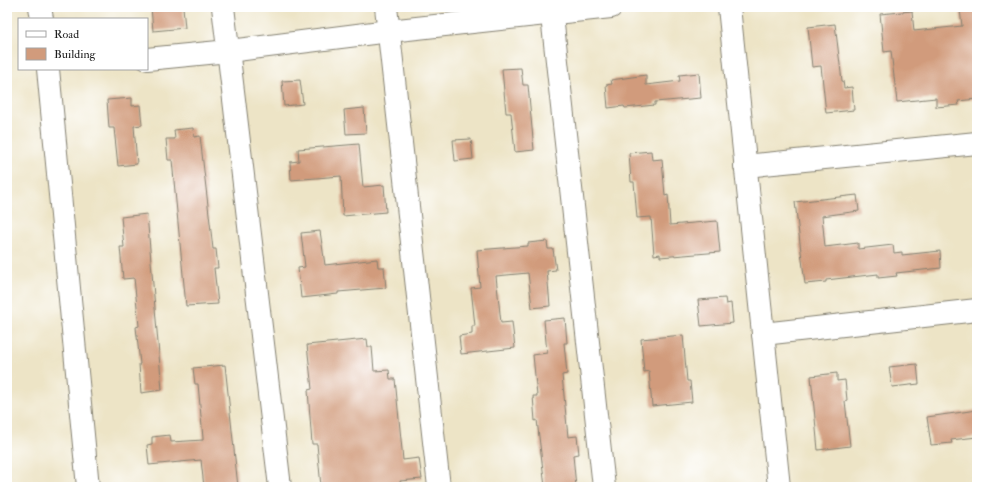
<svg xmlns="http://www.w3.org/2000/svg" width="984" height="494" viewBox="0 0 984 494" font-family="'IM FELL Double Pica',serif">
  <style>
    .building { fill: #d19b7c }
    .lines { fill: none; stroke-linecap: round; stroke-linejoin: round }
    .minor-casing { stroke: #848071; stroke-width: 24 }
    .minor { stroke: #fff; stroke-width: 22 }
  </style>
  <rect width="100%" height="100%" fill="#fff"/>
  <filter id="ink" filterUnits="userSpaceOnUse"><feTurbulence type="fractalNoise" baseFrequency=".025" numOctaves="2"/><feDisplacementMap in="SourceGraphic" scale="8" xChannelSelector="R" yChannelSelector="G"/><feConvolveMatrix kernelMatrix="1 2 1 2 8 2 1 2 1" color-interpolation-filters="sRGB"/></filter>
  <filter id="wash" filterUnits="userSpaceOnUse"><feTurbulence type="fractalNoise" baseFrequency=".012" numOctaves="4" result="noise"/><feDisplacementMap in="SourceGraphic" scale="16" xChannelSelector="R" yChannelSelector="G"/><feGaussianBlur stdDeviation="0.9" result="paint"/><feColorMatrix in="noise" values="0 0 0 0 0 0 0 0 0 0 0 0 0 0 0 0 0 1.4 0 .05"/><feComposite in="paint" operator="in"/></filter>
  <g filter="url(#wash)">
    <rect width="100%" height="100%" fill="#ede4c6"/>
    <g id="blocks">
      <g class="building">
        <path d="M151,7H183L185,28L153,31Z"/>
        <path d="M977,9V99L958,101L959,105L936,107V98L897,102L891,51L884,52L880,14L912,11L914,31L962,26L960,10Z"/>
        <path d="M835,24L842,81H843L844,88L852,87L854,110L826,113L821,66L812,67L808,27Z"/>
        <path d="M521,68L523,85H528L534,150L515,152L511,113H506L502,69Z"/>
        <path d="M699,73L701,98L655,102V105L625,108L624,106L608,108L606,85L612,84L611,80L646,75V85L680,81L679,75Z"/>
        <path d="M300,80L303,104L284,106L282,81Z"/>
        <path d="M132,98V106L140,105L142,125L134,126L137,164L118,166L114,128H109L107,100Z"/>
        <path d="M364,108L366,133L346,134L344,110Z"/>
        <path d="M193,128L194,137L200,136L213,249H216L218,268H214L218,304L186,306L172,160H168L166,139H175L174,130Z"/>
        <path d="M471,139L473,159L455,161L453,140Z"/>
        <path d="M359,144L363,187L384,185L386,212L343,216L341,176L291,180L290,162L299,161L298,149Z"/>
        <path d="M651,151L652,160L662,159L665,196L668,195L670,225L717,221L720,252L660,257V254L654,255L651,217L637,218L634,182H631L629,153Z"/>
        <path d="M857,195L859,211L822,216L825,247L858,243V249L893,245L894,253L902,252V255L940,251L941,268L896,273L897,276L878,278V274L826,280V282L805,284L795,202Z"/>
        <path d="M147,214L162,390L141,393L139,364H140L136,327L139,326L134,278L123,279L120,247H124L121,217Z"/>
        <path d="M320,231L325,265L377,259L378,267H384L386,288L338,292V294L301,298L298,268L305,267L301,233Z"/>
        <path d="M547,241L548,249H553L556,270L547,271L550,306L532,308L528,273L496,276L501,323L512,322L515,348L461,354L459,336L472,334V326H475L471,288L480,287L477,250L528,246V243Z"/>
        <path d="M725,298L726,304L731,303L733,323L701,326L698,300Z"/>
        <path d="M565,318L567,343H564L567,374L562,375L568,437L577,436L579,454L573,455L576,487H545L537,420L535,421L533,396H537L533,355L547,353L544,320Z"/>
        <path d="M683,335L687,381H690L692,402L652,406L649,371L644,372L641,339Z"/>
        <path d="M367,339L368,347H372L374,371L389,370L390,379H395L403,460L419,458L422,479L400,481L401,487H321L317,444H312L308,390L312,389L307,345Z"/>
        <path d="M917,364L919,384L892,387L889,367Z"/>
        <path d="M225,365L238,487H204L201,460L149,465L147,445L152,444V437L170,435L171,442L203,440V438L198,384H195L193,368Z"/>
        <path d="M837,373V381L845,380L847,400L845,401L850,446L818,450L811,376Z"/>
        <path d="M977,410V437L951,440L952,443L931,445L927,417Z"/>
      </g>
    </g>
  </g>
  <g filter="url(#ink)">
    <use href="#blocks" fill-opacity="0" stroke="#848071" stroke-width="1"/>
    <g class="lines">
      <g class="minor-casing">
        <g id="minor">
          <path d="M40,7L42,19"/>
          <path d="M223,7L280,487"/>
          <path d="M386,7L439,487"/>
          <path d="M551,7L604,487"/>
          <path d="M729,7L779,487"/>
          <path d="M147,59L229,51L389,31L611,7"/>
          <path d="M48,69L88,487"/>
          <path d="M745,166L977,143"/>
          <path d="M763,334L977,310"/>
        </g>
      </g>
      <use href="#minor" class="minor"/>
    </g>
  </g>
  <rect width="984" height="494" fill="none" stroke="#fff" stroke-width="24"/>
  <rect x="18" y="18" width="130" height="52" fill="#ffffff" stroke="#a4a4a4"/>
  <rect x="26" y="31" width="20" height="6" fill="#ffffff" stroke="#a4a4a4"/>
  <text x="54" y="38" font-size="12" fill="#1c1c1c">Road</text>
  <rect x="26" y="48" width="20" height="12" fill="#d19b7c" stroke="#a4a4a4"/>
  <text x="54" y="58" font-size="12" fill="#1c1c1c">Building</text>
</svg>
